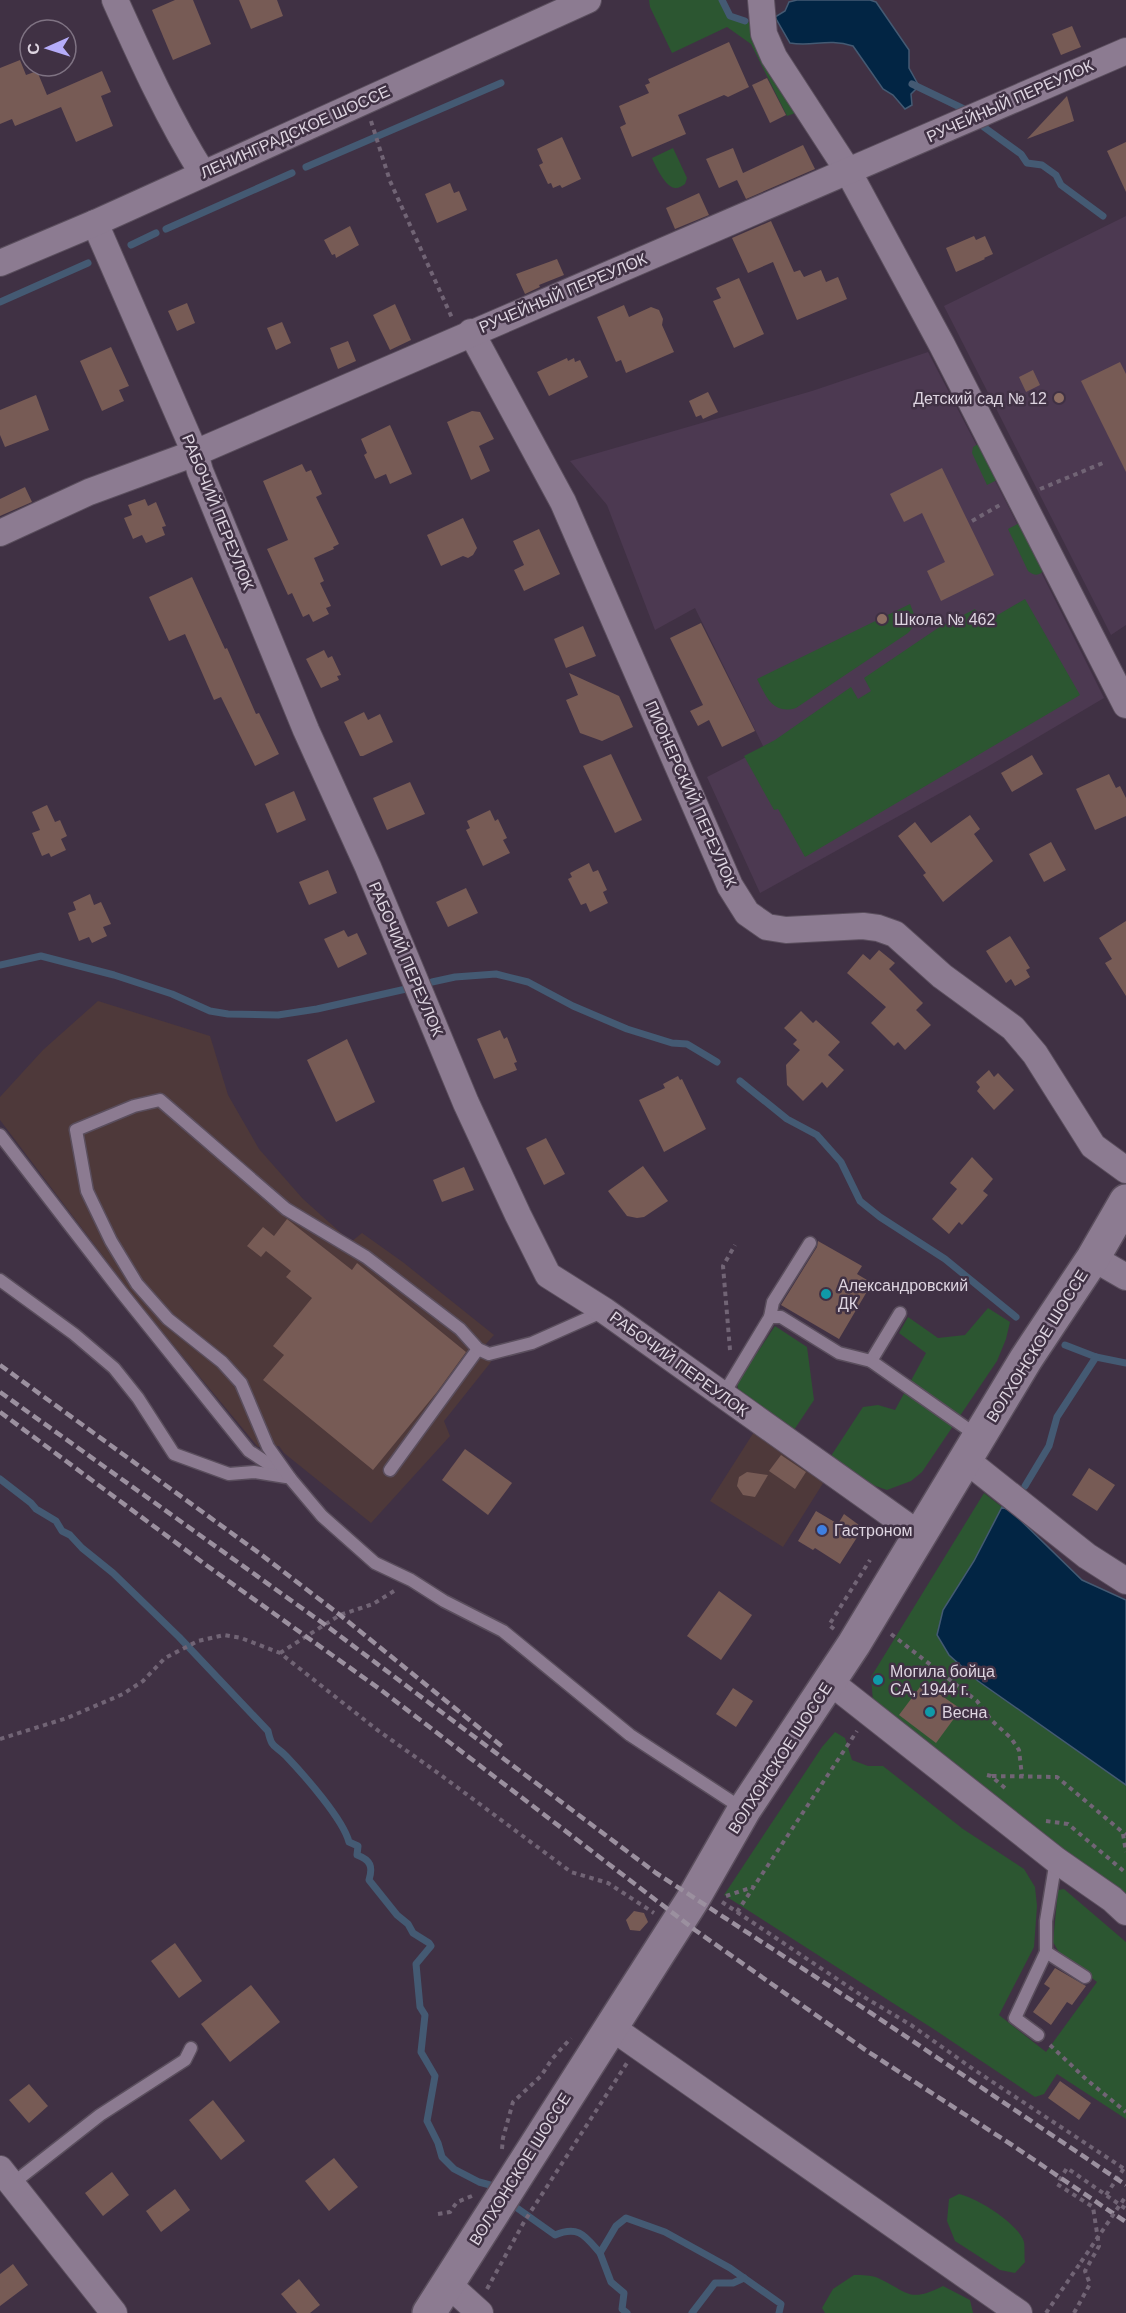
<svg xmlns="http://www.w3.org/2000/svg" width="1126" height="2313" viewBox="0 0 1126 2313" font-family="Arial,sans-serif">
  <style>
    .built { fill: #4c3951 }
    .industrial { fill: #4e393a }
    .green { fill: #2c5631 }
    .water { fill: #022544; stroke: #445a73; stroke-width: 1.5 }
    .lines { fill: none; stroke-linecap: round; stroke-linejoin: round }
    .stream { stroke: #445a73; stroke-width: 7 }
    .building { fill: #775b55 }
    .service-casing { stroke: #5a4e5d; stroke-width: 15 }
    .minor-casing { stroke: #5a4e5d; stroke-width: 28 }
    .secondary-casing { stroke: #5a4e5d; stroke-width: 36 }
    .path { stroke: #716475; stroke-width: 4; stroke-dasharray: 4.5 4.5; stroke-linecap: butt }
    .service { stroke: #8c7b91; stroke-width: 12 }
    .minor { stroke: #8c7b91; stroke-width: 26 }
    .secondary { stroke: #8c7b91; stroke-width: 33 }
    .rail { stroke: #9b909f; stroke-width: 4.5; stroke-dasharray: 9 4.5; stroke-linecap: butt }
    .path-bridge { stroke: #716475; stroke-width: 4; stroke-dasharray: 4.5 4.5; stroke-linecap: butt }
    .education-dot { fill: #8d6e63; stroke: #403144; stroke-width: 2 }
    .culture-dot { fill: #0f9aa8; stroke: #403144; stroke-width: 2 }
    .shop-dot { fill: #3f7fe0; stroke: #403144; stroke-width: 2 }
    .labels { text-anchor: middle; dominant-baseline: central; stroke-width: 5; stroke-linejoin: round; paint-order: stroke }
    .street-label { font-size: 16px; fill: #ded5e1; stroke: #403144 }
    .poi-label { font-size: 16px; fill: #ded5e1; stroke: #403144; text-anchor: start }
  </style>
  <rect width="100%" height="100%" fill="#403144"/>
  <g class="built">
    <path d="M1126,216V625L1111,635L944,306Z"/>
    <path d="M928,352L1006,502L1104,698L987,767L760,893L707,777L764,748L695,608L655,630L607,505L570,461L812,391Z"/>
  </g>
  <g class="industrial">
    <path d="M98,1001L210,1036L228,1095L259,1149L303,1199L351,1242L362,1233L404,1263L494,1335L484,1346L491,1362L444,1421L450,1436L371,1523L284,1453L279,1446L258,1447L140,1305L0,1120V1097L43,1050Z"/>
    <path d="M754,1432L825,1480L783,1547L710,1501Z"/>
  </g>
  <g class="green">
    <path d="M649,0H720L729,19L752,23L801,111L787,116L751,44L727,27L672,53L650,7Z"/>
    <path d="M673,148L687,178L685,184C682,186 679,188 676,188C666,189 655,165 652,158Z"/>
    <path d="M978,444H981L997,480L987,485L972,453L973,447Z"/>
    <path d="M1023,521L1044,570C1040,576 1034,576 1028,571L1008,529Z"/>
    <path d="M1025,599L1080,695L805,857L778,809L774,810L744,756L775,740L851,687L858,699L871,691L864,678L938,628L975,609L984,623Z"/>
    <path d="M910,604C915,616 918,623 908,633L796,708C772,715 766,696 757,679Z"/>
    <path d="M988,1308L1010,1322L1006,1339L997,1361L922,1472L911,1481L887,1490L864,1482L829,1459L863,1407L878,1405L895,1410L926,1353L899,1333L908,1317L938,1338L965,1335Z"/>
    <path d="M775,1326L807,1347L814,1400L792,1433L739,1395L737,1383Z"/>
    <path d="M984,1493L1002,1507L974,1561L978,1681L1126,1785V1900L873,1701L871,1677Z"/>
    <path d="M835,1732L845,1738L852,1760L868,1766H883L963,1829L1024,1869L1035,1887L1037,1906L1034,1947L999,2015L1046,2052L1097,1982L1060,1954L1053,1942L1058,1890L1064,1889L1126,1942V2119L1057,2074L1044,2094L1035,2097L935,2030L724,1895L822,1747Z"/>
    <path d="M959,2194C977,2198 1018,2223 1024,2242C1025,2248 1024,2256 1025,2262L1015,2273L1000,2270L955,2241L947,2221L949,2199Z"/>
    <path d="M854,2275C862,2275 871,2275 878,2278C907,2291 908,2304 943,2286L970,2300L973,2313H825L822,2308L833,2289Z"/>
  </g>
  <g class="water">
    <path d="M797,0H870L876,2L909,50V68L919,86L911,94L912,105L905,109L893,95L883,89L853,46C827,38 813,47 790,43L775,17L785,11L789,2Z"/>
    <path d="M1002,1507L1011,1511L1082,1580L1126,1600V1785L978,1681L949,1655L937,1635L943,1610L974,1561Z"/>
  </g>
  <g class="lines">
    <g class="stream">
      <path d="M722,0L730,16L745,21"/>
      <path d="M912,84L964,109"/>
      <path d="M981,125L1021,154L1027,163L1042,165L1056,175L1061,185L1103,216"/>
      <path d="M306,167L501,83"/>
      <path d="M166,229L292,173"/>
      <path d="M131,245L156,233"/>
      <path d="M0,302L88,263"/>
      <path d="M0,965L41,956L114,975L172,994L210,1011L228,1014L278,1015L317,1009L406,989"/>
      <path d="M432,982L455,977L496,974L528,982L573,1006L627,1029L672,1043L687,1044L717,1062"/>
      <path d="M740,1081L787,1119L817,1135L841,1162L860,1201L880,1217L945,1259L1016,1317"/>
      <path d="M1065,1345L1096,1357L1126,1363"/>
      <path d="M0,1479L31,1503L36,1509L56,1521L62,1531L70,1535L82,1548L113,1573L179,1637L268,1731C272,1749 274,1744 286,1756C304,1775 343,1819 349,1842L358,1846L357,1855C371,1860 373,1867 369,1880L397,1915L408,1924L413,1933L429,1943L431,1946L416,1964L420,2007L425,2015L421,2052L435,2076L427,2121L438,2143L442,2157L454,2169L479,2182L490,2185L497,2191"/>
      <path d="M1025,1486L1049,1446L1057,1417L1096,1357"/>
      <path d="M510,2203L555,2235C579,2225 585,2236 600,2253L616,2226L626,2218L665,2232L730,2268L781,2304L779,2313"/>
      <path d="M600,2253L611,2282L624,2293L622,2309L627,2313"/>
      <path d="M692,2313L715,2283H733L744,2278"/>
    </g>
  </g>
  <g class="building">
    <path d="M175,0H193L211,44L173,60L152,10Z"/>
    <path d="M239,0H277L283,16L251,29Z"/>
    <path d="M1072,26L1081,47L1061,55L1052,34Z"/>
    <path d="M729,42L749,87L728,97L724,95L678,115L686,134L632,157L620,127L626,124L619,106L649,93L645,85L650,83L648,79Z"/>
    <path d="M20,60L26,75L37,71L47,95L102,71L111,92L101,96L113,126L76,142L61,107L15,126L12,119L0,124V68Z"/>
    <path d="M767,78L786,115L770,123L752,85Z"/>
    <path d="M1067,96L1074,121L1027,139Z"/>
    <path d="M562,137L581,179L562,188L560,185L553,188L551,183L548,184L539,165L543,163L537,149Z"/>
    <path d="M1126,142V192L1107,151Z"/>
    <path d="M803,145L815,169L746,199L737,180L719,188L706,159L733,148L743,173Z"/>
    <path d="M450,183L454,193L459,191L467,210L437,223L425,194Z"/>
    <path d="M699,193L709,215L675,229L666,208Z"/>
    <path d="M771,221L794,272L800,270L804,277L821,270L826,282L838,277L847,299L797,320L773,262L748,273L732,238Z"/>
    <path d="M350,226L359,245L336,258L335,254L332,255L324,240Z"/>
    <path d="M974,236L976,240L985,236L993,254L984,258L985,259L956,272L946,248Z"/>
    <path d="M557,259L564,275L539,285L540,287L525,294L516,274Z"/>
    <path d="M739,278L764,334L734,348L713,301L721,298L716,288Z"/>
    <path d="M187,303L195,323L177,331L168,311Z"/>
    <path d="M395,304L411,340L390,350L373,315Z"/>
    <path d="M624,305L629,317L651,307L659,310L663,319L662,325L674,352L626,373L621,360L616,362L597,317Z"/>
    <path d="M282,322L291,343L276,350L267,328Z"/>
    <path d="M348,341L356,361L338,369L330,348Z"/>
    <path d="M111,347L129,386L119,390L124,401L102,411L80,361Z"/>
    <path d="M567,358L568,361L574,358L575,362L580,360L588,377L549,396L537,372Z"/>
    <path d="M1120,362L1126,374V472L1081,381Z"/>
    <path d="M1033,370L1040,385L1026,392L1019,377Z"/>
    <path d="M708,392L718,412L703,419L701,415L696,417L689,401Z"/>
    <path d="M36,395L49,430L5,447L0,435V410Z"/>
    <path d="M472,411L480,412L494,439L479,446L490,471L471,480L447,422Z"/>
    <path d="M390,425L412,474L390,484L386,474L375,479L364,455L367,453L361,439Z"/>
    <path d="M302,464L306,472L311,470L322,494L316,497L339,544L333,547L334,549L314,558L324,581L320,583L331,606L326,608L329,614L313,622L309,614L303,617L292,593L288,595L267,549L288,540L263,481Z"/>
    <path d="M942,468L994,575L941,601L927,571L945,562L922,513L904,522L890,494Z"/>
    <path d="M25,487L32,502L0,516V499Z"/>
    <path d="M145,499L148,506L156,502L166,526L162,527L165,535L146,543L142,535L133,539L124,518L132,515L128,505Z"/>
    <path d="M463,518L477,548L473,555L468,558L463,556L441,566L427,535Z"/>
    <path d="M539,529L560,574L524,591L514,570L524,565L513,541Z"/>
    <path d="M192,577L225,649L227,648L256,714L259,713L279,754L255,766L221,697L214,700L185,634L169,641L149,597Z"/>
    <path d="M701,623L755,731L722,747L709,720L698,726L690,711L703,705L670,638Z"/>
    <path d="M583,626L596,656L566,668L554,639Z"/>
    <path d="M324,650L328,658L332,656L341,675L337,676L339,680L321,688L306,659Z"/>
    <path d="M569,673L619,696L633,727L602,741L580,733L566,700L578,695Z"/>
    <path d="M364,712L368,720L380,714L393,742L363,756H360L344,722Z"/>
    <path d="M611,754L642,820L615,833L583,766Z"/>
    <path d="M1032,755L1043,774L1012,792L1001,773Z"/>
    <path d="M1109,774L1116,788L1120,786L1126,798V816L1095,830L1076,789Z"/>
    <path d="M410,782L425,814L387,830L373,798Z"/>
    <path d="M294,791L306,820L277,833L265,804Z"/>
    <path d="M47,805L55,822L60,820L67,836L61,839L66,850L51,857L49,853L42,856L32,833L40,830L32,812Z"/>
    <path d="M490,810L495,821L498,819L507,838L503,840L510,853L483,866L466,830L470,828L467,821Z"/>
    <path d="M970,815L980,829L974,834L993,861L943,902L923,875L926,873L898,836L915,822L931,843Z"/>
    <path d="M1051,842L1066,870L1044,882L1029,854Z"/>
    <path d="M589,863L593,872L598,870L607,890L603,892L608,903L590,912L586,903L581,905L568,879L572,877L570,873Z"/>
    <path d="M328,870L337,893L309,905L299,882Z"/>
    <path d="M466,888L478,913L448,927L436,902Z"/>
    <path d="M90,894L94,905L101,902L111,924L103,927L107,936L92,943L89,937L79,941L68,913L76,910L73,902Z"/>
    <path d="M1126,921V996L1105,963L1112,959L1099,938Z"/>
    <path d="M344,930L348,937L357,933L367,954L338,968L324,939Z"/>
    <path d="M1010,936L1030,968L1026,970L1030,977L1015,986L1011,979L1006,983L986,951Z"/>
    <path d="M879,950L895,963L889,969L923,1003L916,1010L931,1025L905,1050L898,1042L894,1046L871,1023L886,1007L847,973L863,954L870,960Z"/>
    <path d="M801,1011L813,1023L816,1020L840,1042L828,1055L844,1070L827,1088L822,1082L803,1101L787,1085L786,1065L800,1050L793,1044L797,1040L784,1028Z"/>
    <path d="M500,1030L504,1039L507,1037L517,1062L514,1063L517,1070L494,1079L477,1039Z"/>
    <path d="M347,1039L375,1102L336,1122L307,1060Z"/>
    <path d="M989,1070L994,1077L998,1073L1014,1090L994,1110L977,1091L980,1087L976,1082Z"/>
    <path d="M678,1076L680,1080L682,1079L706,1129L664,1152L639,1100L665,1088L663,1084Z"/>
    <path d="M546,1138L565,1174L544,1185L526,1148Z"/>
    <path d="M972,1157L993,1179L983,1191L988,1195L962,1225L959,1222L949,1234L932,1219L957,1189L950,1183Z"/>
    <path d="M643,1166L668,1201L644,1217L637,1218L627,1216L608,1191Z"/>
    <path d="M464,1167L474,1190L442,1202L433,1180Z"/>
    <path d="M287,1219L352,1270L357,1263L466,1352L437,1392L373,1470L263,1380L284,1355L273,1346L312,1298L286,1277L291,1271L266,1251L261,1257L247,1246L263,1227L274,1236Z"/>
    <path d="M818,1241L862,1266L857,1274L872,1283L839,1339L781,1305L817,1247Z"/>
    <path d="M465,1449L512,1483L488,1515L442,1480Z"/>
    <path d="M781,1455L806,1472L795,1489L769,1471Z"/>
    <path d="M1089,1468L1115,1485L1097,1511L1072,1495Z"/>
    <path d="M747,1472L768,1475L755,1497L743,1495L737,1486L739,1477Z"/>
    <path d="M816,1511L838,1524L844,1514L863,1528L840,1564L815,1548L813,1550L798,1541Z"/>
    <path d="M719,1591L752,1615L721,1660L687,1636Z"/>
    <path d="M923,1683L961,1709L936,1743L899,1715Z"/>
    <path d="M733,1688L753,1701L736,1727L716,1714Z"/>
    <path d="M634,1911L644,1913L648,1922L640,1931L630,1930L626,1920Z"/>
    <path d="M175,1943L202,1981L179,1998L151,1961Z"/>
    <path d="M1055,1968L1086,1986L1072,2005L1067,2002L1051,2025L1033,2012L1050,1988L1044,1984Z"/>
    <path d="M251,1985L280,2022L230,2062L201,2024Z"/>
    <path d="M1060,2081L1091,2103L1079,2120L1048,2098Z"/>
    <path d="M29,2084L48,2106L29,2123L9,2100Z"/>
    <path d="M213,2100L245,2141L221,2160L189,2120Z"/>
    <path d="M334,2158L358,2187L329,2211L305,2181Z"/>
    <path d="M112,2172L129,2195L103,2216L85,2193Z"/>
    <path d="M175,2189L190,2210L161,2232L146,2211Z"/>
    <path d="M13,2264L28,2285L0,2306V2274Z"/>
    <path d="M299,2279L320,2305L310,2313H297L281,2294Z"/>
  </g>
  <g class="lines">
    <g class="service-casing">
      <g id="service">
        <path d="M0,1135L122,1293L249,1451L290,1478L322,1516L375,1563L411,1580L444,1601L503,1631L630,1735L743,1809"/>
        <path d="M0,1280L74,1334L114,1368L138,1398L174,1454L229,1474L254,1472L286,1477"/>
        <path d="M770,1317L773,1302L810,1243"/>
        <path d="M871,1361L900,1313"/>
        <path d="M723,1395L770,1317H781L839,1353L871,1361L979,1437"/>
        <path d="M390,1470L478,1349"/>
        <path d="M290,1478L268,1447L241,1383L222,1362L168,1319L137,1284L111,1241L87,1191L76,1130L134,1106L160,1100L286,1209L366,1257L460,1329L478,1349L489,1354L532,1343L604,1311"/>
        <path d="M1046,1952L1085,1977"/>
        <path d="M1038,2035L1015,2018L1046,1952V1921L1056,1860"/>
        <path d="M12,2184L100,2115L185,2060L191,2048"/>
      </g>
    </g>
    <g class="minor-casing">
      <g id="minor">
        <path d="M115,0C142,60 168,118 203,174"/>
        <path d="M761,0L764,34L774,57L848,171L942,345L1126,705"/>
        <path d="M95,223L195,453L200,471L306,730L368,867L466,1103L518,1215L548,1275L605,1311L920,1535"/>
        <path d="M0,263L95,223L588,0"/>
        <path d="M471,332L563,502L730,886L747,913L767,927L786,930L863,926L878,928L895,934L942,976L1013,1028L1035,1054L1093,1146L1126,1170"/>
        <path d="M0,533L89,492L195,453L1126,51"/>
        <path d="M1093,1258L1126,1277"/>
        <path d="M966,1460L1087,1556L1126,1581"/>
        <path d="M829,1681L1056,1860L1112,1899L1126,1912"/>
        <path d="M611,2027L1019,2313"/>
        <path d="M0,2169L114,2313"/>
        <path d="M448,2284L480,2313"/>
      </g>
    </g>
    <g class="secondary-casing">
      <path id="secondary" d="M429,2313L693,1899L744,1810L854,1644L1026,1359L1093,1258L1126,1201"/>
    </g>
    <g class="path">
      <path d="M371,121L390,181L453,320"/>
      <path d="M1040,489L1103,463"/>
      <path d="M972,521L1000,505"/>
      <path d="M730,1350L723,1266L735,1245"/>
      <path d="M834,1629L829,1625L870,1560"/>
      <path d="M891,1634L977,1701L991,1720L1011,1738L1019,1750L1022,1776"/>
      <path d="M280,1653L340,1615L373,1604L394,1591"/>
      <path d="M0,1739L67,1718L123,1694L143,1681L165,1658L198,1641L224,1635L241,1638L280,1653L376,1729L438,1773L571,1872L608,1883L654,1913"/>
      <path d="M987,1775L991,1776L1005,1788"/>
      <path d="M992,1776L1057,1777L1126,1835"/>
      <path d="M1046,1821L1068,1824L1126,1873"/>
      <path d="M1123,1834L1126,1852"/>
      <path d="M726,1896L753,1887"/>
      <path d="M722,1902L737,1912L857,1731"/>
      <path d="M737,1912L864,1997L911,2025L973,2069L1126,2170"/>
      <path d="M1050,2045L1087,2080L1126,2112"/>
      <path d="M502,2149L503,2138L513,2102L541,2076L552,2059L571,2038"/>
      <path d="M1106,2195L1124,2168"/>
      <path d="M438,2214L450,2212L457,2202L472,2196"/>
      <path d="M487,2289L524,2222L627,2063"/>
      <path d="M1046,2313L1081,2262"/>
      <path d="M1074,2313L1090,2284L1085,2271L1099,2246L1093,2207L1057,2184L1067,2168L1126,2209"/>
    </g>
    <use href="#service" class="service"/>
    <use href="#minor" class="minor"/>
    <use href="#secondary" class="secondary"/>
    <g class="rail">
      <path d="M0,1365L259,1553L340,1615L504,1748"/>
      <path d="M0,1392L324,1624L656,1873L871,2013L1126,2185"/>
      <path d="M0,1412L206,1565L381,1690L695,1930L867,2051L1012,2145L1126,2222"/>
    </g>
    <path class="path-bridge" d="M1081,2262L1126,2196"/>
  </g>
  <g class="education-dot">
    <circle cx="1059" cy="398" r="6"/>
    <circle cx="882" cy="619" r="6"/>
  </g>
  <g class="culture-dot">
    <circle cx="826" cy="1294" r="6"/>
    <circle cx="878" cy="1680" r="6"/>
    <circle cx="930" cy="1712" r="6"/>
  </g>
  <circle class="shop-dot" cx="822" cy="1530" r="6"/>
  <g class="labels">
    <g class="street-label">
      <text transform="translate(1010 101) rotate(-24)">РУЧЕЙНЫЙ ПЕРЕУЛОК</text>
      <text transform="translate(295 132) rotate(-24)">ЛЕНИНГРАДСКОЕ ШОССЕ</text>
      <text transform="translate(563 293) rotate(-23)">РУЧЕЙНЫЙ ПЕРЕУЛОК</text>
      <text transform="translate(218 512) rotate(68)">РАБОЧИЙ ПЕРЕУЛОК</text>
      <text transform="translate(691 794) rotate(66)">ПИОНЕРСКИЙ ПЕРЕУЛОК</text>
      <text transform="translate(406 959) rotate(67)">РАБОЧИЙ ПЕРЕУЛОК</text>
      <text transform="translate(1037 1346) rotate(-58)">ВОЛХОНСКОЕ ШОССЕ</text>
      <text transform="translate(679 1364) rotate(36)">РАБОЧИЙ ПЕРЕУЛОК</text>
      <text transform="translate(780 1758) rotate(-57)">ВОЛХОНСКОЕ ШОССЕ</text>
      <text transform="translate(520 2169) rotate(-58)">ВОЛХОНСКОЕ ШОССЕ</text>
    </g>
    <g class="poi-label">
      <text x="1047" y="398" text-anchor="end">Детский сад № 12</text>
      <text x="894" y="619">Школа № 462</text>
      <text x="838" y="1285">Александровский<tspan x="838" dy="18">ДК</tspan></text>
      <text x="834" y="1530">Гастроном</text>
      <text x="890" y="1671">Могила бойца<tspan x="890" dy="18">СА, 1944 г.</tspan></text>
      <text x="942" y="1712">Весна</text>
    </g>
  </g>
  <g transform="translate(48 48) rotate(267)"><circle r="28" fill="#403144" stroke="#7f7383" stroke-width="1.5"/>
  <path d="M0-4.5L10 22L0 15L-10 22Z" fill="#b5acf9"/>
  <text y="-9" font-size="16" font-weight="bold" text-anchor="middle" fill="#ded5e1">С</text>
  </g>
</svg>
